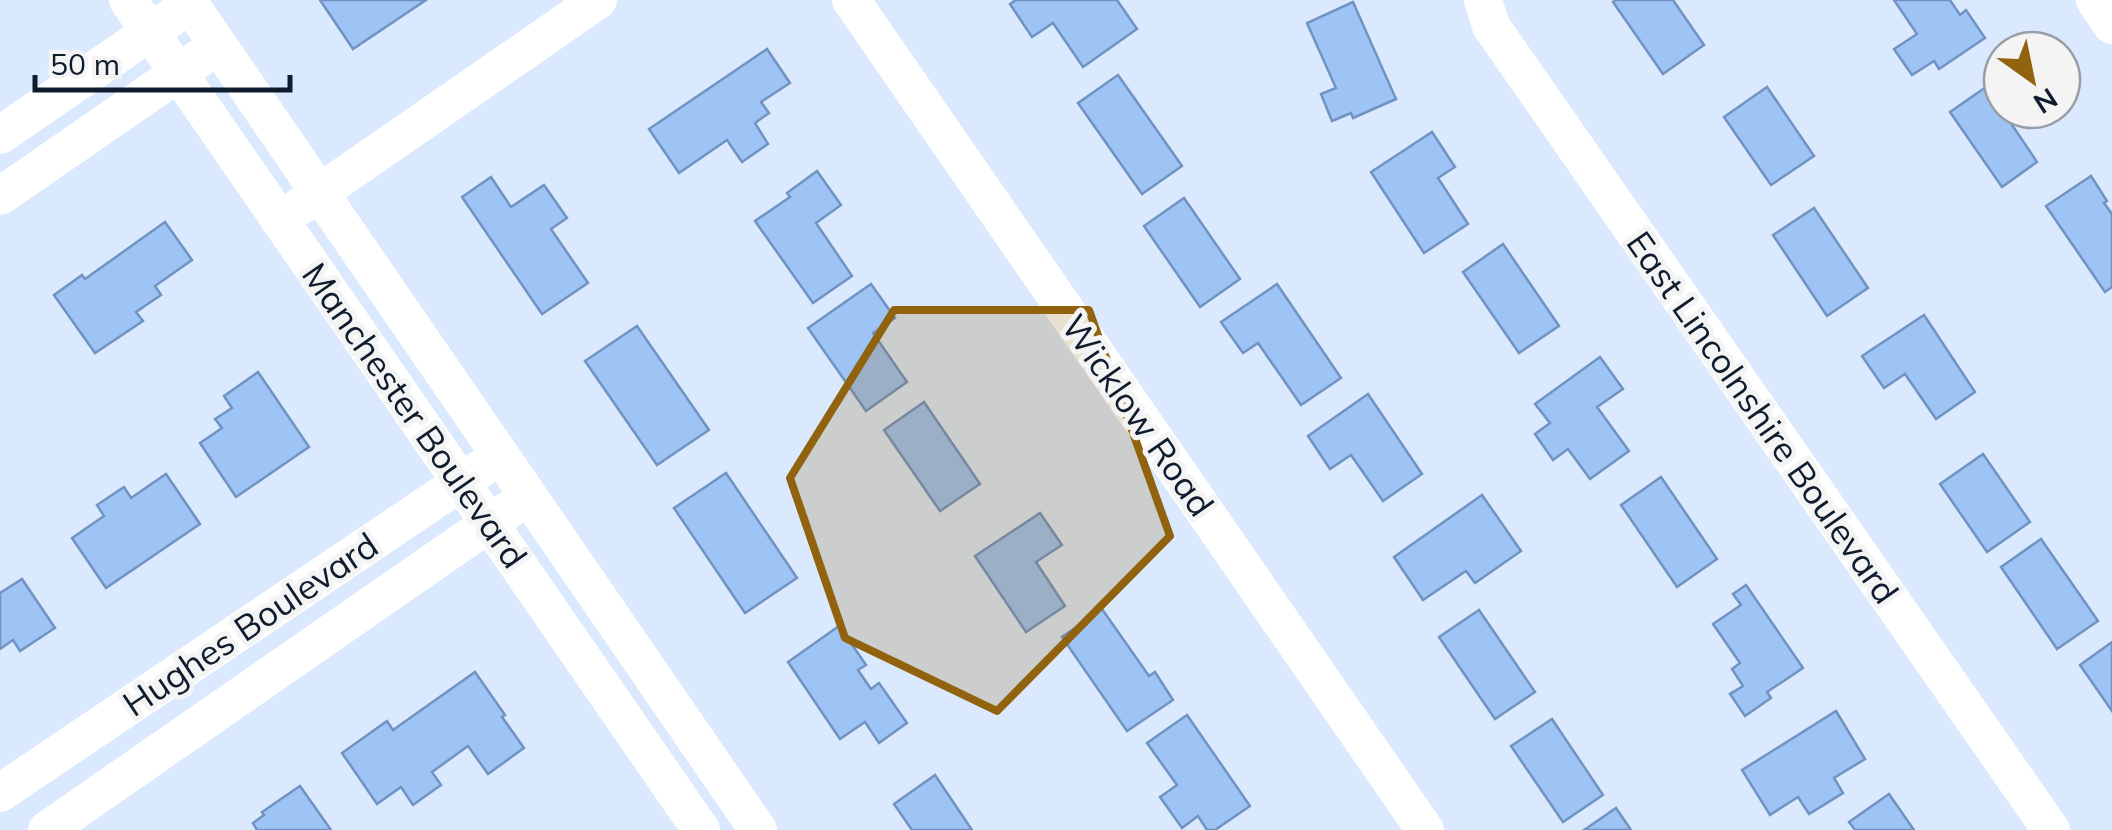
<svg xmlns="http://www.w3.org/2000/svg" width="2112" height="830" viewBox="0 0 2112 830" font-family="Mulish,sans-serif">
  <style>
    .building { fill: #9ec3f5; stroke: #7093c2; stroke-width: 2.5 }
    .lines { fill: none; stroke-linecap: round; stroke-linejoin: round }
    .street { stroke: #fff; stroke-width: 38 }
    .marked { fill: #91630e; fill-opacity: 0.2; stroke: #91630e; stroke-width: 8; stroke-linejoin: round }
    .labels { text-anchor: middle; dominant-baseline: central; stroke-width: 10; stroke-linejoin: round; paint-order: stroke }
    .street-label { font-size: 35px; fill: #0e1c2e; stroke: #f4f4f4 }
  </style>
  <rect width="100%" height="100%" fill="#dae9fd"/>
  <g class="building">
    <path d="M320,0H426L353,49Z"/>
    <path d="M1016,0H1117L1137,29L1083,67L1053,23L1032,37L1010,4Z"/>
    <path d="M1616,0H1673L1704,45L1663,74L1613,2Z"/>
    <path d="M1894,0H1950L1960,15L1966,10L1985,38L1939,69L1934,61L1912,75L1894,49L1917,34Z"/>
    <path d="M1353,2L1396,99L1353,118L1351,113L1332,121L1321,94L1336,88L1307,23Z"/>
    <path d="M767,49L790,83L761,102L769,113L755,123L768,144L742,162L727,140L679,173L649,129Z"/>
    <path d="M1118,75L1182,166L1142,194L1078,103Z"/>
    <path d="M2002,76V110H2014L2006,116L2037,162L2002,187L1950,112Z"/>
    <path d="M1767,87L1814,156L1771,185L1724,117Z"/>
    <path d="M1432,132L1455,167L1438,178L1468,224L1424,253L1371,172Z"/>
    <path d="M817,171L841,205L816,223L852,276L813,303L755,221L790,197L787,193Z"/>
    <path d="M2091,176L2107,201L2104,203L2112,214V287L2105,292L2046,206Z"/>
    <path d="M491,177L511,207L544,185L567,218L551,229L588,283L542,314L462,197Z"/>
    <path d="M1184,198L1240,279L1200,307L1144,226Z"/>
    <path d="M1814,208L1868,288L1827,316L1773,235Z"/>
    <path d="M165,222L192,260L155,286L161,295L136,312L143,321L95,353L54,295L82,275L85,279Z"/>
    <path d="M1503,244L1559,326L1519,353L1463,272Z"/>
    <path d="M871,284L895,318L873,333L907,382L866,411L808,328Z"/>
    <path d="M1277,284L1341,378L1301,405L1258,343L1243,353L1221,322Z"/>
    <path d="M1924,315L1975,392L1936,419L1905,374L1884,388L1862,356Z"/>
    <path d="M637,326L709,430L657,465L585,361Z"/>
    <path d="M1600,357L1623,389L1597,407L1629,451L1590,479L1568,449L1553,460L1535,434L1550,423L1535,404Z"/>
    <path d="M258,372L309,447L236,497L200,443L222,428L215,419L232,408L224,396Z"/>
    <path d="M1368,394L1422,474L1383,501L1351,455L1330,469L1308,436Z"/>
    <path d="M924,402L980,484L940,511L884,430Z"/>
    <path d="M1983,454L2030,522L1987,552L1940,484Z"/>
    <path d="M726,473L797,578L745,613L674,508Z"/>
    <path d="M166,474L200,524L106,588L72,538L104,516L97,505L124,487L131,498Z"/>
    <path d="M1661,477L1717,559L1677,587L1621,505Z"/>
    <path d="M1482,495L1521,551L1475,583L1466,571L1423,600L1394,557Z"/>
    <path d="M1040,513L1062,545L1036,562L1065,606L1026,632L975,556Z"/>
    <path d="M2041,539L2098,621L2057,649L2001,567Z"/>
    <path d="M22,579L55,628L20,651L13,640L0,649V593Z"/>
    <path d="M1746,585L1803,668L1767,692L1771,698L1745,716L1730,694L1743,686L1732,669L1740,663L1713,624L1741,605L1733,594Z"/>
    <path d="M1102,609L1149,676L1155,672L1173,700L1127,731L1062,637Z"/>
    <path d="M1479,610L1535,692L1495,719L1439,637Z"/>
    <path d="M839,626L866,665L858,670L871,689L879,683L907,723L879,743L865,722L840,739L788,662Z"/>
    <path d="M2112,642V711L2080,665Z"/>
    <path d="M475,672L505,715L502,717L524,748L488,774L468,746L432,772L441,785L413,805L401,787L377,804L342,753L387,721L393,730Z"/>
    <path d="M1836,711L1865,759L1834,778L1843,793L1809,814L1798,797L1770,815L1742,770Z"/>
    <path d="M1187,715L1250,806L1215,830H1207L1198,816L1182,828L1160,797L1177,785L1147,743Z"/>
    <path d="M1552,719L1603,795L1563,822L1511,746Z"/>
    <path d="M935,775L972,830H912L894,804Z"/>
    <path d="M300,786L331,830H257L253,823L264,815L262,812Z"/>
    <path d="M1889,794L1914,830H1855L1849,822Z"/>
    <path d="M1616,808L1631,830H1584Z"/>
  </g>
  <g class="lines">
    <g class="street">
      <path d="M128,0L701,830"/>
      <path d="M187,0L758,830"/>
      <path d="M851,0L1425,830"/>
      <path d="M1483,0L1491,26L2051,830"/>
      <path d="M2095,0L2112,25"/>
      <path d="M0,135L172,17"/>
      <path d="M0,196L200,58"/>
      <path d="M299,207L598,0"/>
      <path d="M0,793L482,468"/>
      <path d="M47,830L510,509"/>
    </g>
  </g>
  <path class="marked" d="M894,310H1089L1170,536L997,711L845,638L790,478Z"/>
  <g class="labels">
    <g class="street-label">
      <text transform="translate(415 415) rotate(55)">Manchester Boulevard</text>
      <text transform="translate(1138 415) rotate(55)">Wicklow Road</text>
      <text transform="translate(1763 417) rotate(55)">East Lincolnshire Boulevard</text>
      <text transform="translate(250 624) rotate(-34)">Hughes Boulevard</text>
    </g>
  </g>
  <g transform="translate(2032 80) rotate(147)"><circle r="48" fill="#f4f4f4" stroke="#989ea5" stroke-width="2.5"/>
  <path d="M0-8L18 38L0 25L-18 38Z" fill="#91630e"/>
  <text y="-15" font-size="28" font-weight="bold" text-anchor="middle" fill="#0e1c2e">N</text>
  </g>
  <path d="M35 75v15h255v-15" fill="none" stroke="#0e1c2e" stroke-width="5"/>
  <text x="50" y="75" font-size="30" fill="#0e1c2e" stroke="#f4f4f4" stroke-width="8" paint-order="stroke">50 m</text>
</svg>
